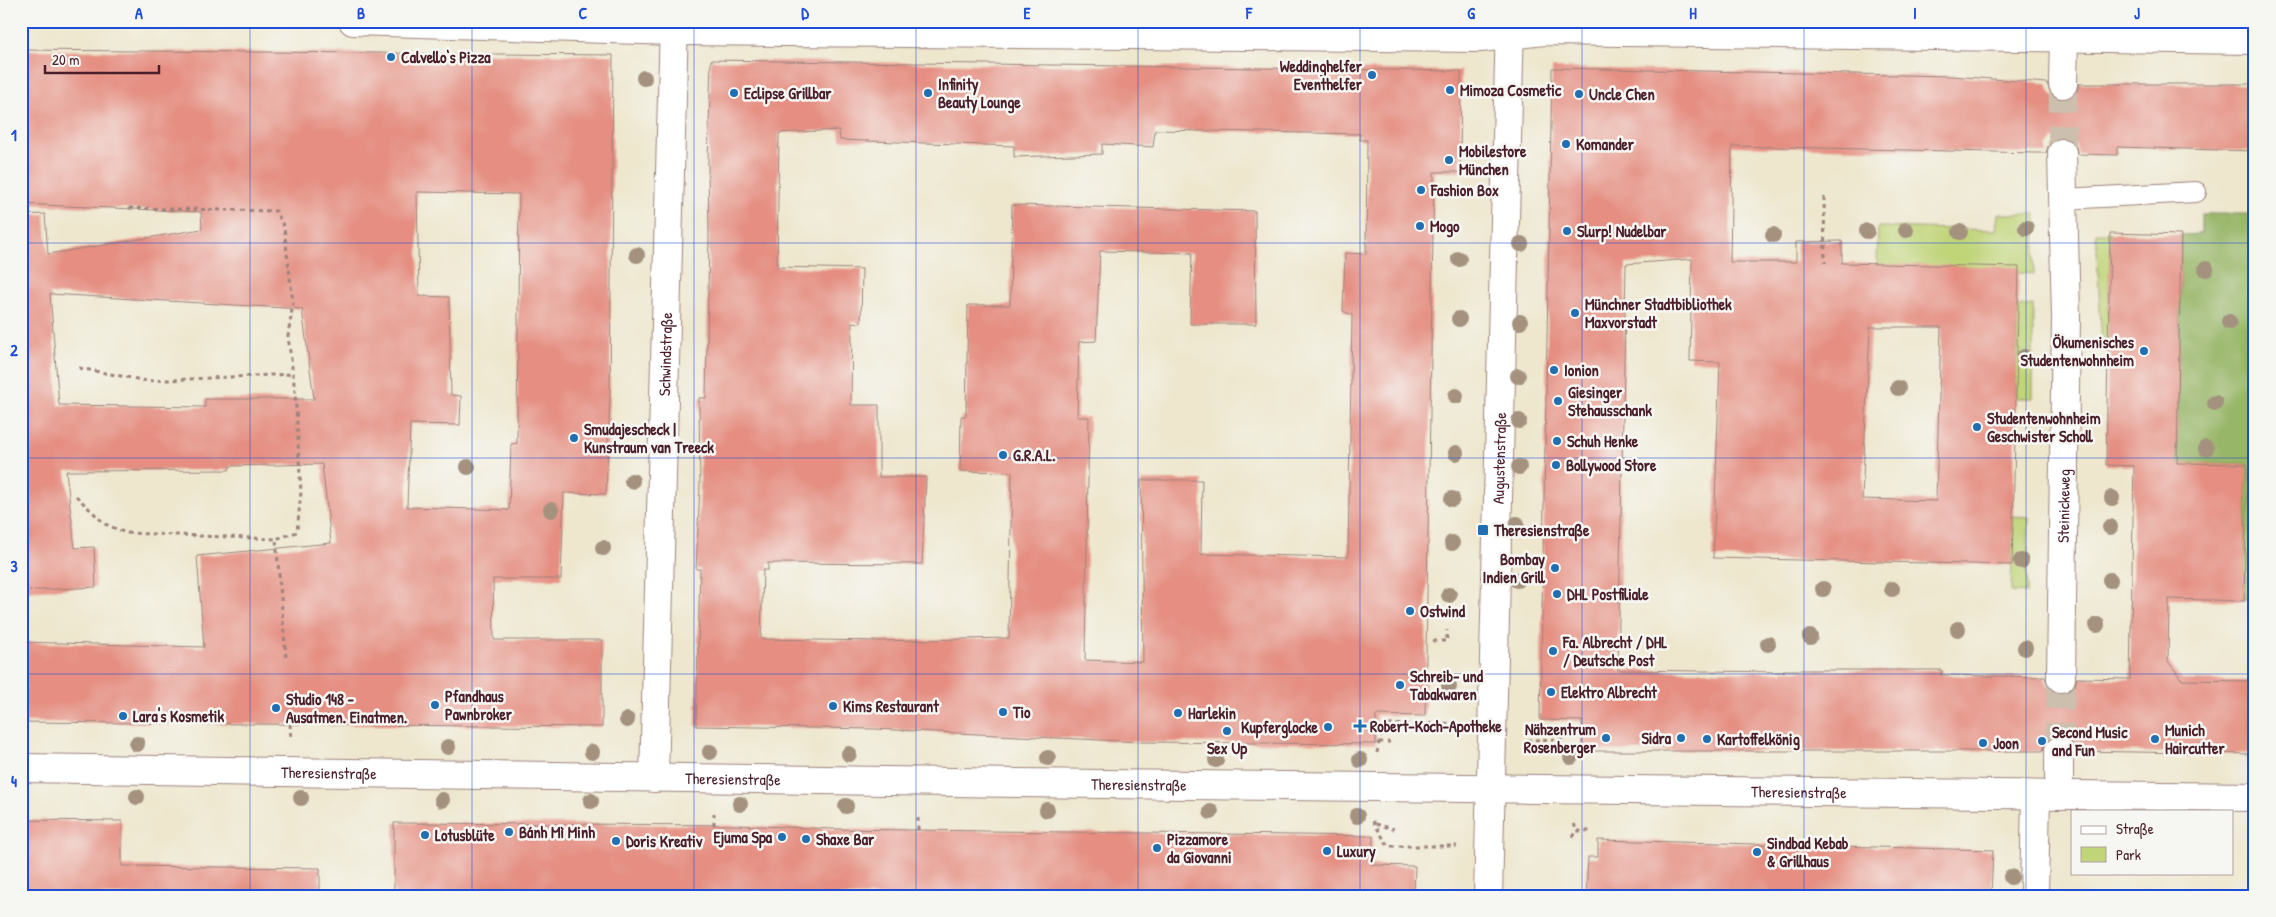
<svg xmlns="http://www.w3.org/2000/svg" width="2276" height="917" viewBox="0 0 2276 917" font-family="'Patrick Hand',sans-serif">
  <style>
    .green { fill: #c0d478; stroke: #857a52 }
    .forest { fill: #98b668; stroke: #716a4a }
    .building { fill: #e58e81; fill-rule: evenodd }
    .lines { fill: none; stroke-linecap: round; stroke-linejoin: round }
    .street-tunnel { stroke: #cdbfad; stroke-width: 28; stroke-dasharray: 28 14; stroke-linecap: butt }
    .lane-casing { stroke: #9c837c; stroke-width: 22 }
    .street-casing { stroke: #9c837c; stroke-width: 30 }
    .secondary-casing { stroke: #9c837c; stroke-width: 30 }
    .path { stroke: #9c837c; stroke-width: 3; stroke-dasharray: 4 4; stroke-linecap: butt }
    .lane { stroke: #fff; stroke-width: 20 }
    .street { stroke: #fff; stroke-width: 28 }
    .secondary { stroke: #fff; stroke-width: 28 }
    .tree { fill: #a4927f }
    .grid { fill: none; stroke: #1d4ed8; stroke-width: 1; stroke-opacity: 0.55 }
    .poi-dot { fill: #1f6fb2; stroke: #f6f6f2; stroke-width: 2 }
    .labels { text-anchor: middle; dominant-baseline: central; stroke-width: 5; stroke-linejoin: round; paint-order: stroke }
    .poi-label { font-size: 16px; font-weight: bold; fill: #4a1f2b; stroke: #f6f6f2; text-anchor: start }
    .street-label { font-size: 16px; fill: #4a1f2b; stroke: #f6f6f2 }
    .neatline { fill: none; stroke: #1d4ed8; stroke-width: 2 }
    .grid-label { font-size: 16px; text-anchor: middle; font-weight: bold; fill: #1d4ed8 }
  </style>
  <rect width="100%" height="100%" fill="#f6f6f2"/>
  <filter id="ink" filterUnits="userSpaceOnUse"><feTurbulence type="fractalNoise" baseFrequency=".02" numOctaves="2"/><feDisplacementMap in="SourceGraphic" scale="10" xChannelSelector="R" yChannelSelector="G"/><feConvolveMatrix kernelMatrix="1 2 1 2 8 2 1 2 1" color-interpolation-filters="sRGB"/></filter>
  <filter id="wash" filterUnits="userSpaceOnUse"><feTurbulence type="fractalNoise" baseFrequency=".0096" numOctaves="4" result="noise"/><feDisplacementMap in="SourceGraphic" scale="20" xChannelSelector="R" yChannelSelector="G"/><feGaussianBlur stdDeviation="1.12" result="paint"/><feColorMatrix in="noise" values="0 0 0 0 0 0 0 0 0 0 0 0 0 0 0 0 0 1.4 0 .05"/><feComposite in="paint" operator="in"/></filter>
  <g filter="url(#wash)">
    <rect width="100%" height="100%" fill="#eee7ce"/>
    <g class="green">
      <path d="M1998,214H2036L2034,274L1877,264L1878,227L1996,230Z"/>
      <path d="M2096,233H2110L2108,349L2102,348Z"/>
      <path d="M2033,305V398H2016L2018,307Z"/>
      <path d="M2013,516L2029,517L2026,593L2011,592Z"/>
    </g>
    <path class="forest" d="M2201,214H2255V598L2244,601L2247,464H2208L2177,467L2181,235L2201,234Z"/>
    <g id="blocks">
      <g class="building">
        <path d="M21,50L613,55L610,398L606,494L564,493L561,579H493L494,640H602V727L21,722V642L204,647L197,556L331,543L322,464L230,466L229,470L66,471L75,548L94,547L96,587L21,591V215L45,214L48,254L202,229L201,212L21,204ZM417,192L519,194L517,443L511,444L509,510L407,507L410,424L460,425L461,396L451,395L449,297L419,296ZM50,294L302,309L314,399H205V407L59,405Z"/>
        <path d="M711,60L1461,71L1460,172H1434L1425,716L1376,715V744L1141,742L875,729L696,726L700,569H696L700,486L699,398H706L709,237L708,163ZM839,130L840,140L1014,146V157L1102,154V144L1153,147L1155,130L1360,134V140H1367L1366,254L1345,253L1343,311L1352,315L1348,557L1201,554L1202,480H1141L1143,662L1085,660L1089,417H1077L1079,342L1096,341L1100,251L1192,253L1190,324H1256L1255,211L1012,205L1010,305H968L966,416H961L960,471L1012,472L1009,638L875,641L761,639L763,570H768V563L922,564L926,477H879V405H851L852,322L861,323L862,269L777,267L779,133Z"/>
        <path d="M1552,68L1951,76L2047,83L2050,92L2055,98L2062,100L2071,97L2077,92L2079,84H2255V151L2117,147V155L2078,154L2075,144L2070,140L2062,137L2053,140L2048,146L2046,153H2036L1732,146L1730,262H1796V242L1842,241V263L2019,267L2012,565L1713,558L1720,362L1690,361L1692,259L1626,264L1618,670L1784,672L1783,670H1942L1941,675L2045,677L2048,686L2053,692L2060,694L2069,691L2075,686L2077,678L2130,679L2134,466L2106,465L2110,233L2181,235L2177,463L2247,464L2244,601L2169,599L2168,661L2182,680L2255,681V754L2075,751L2072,743L2066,737L2059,735L2051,738L2045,744L2043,751H1582V721L1540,720ZM1870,327H1941L1936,501L1862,499Z"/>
        <path d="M21,820L122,821V866L320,868V896L21,895Z"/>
        <path d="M394,823L734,825L834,829L1373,836L1372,865L1415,866L1414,896H394Z"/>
        <path d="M1598,840L1993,850L1991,896H1586L1588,857H1598Z"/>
      </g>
    </g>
  </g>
  <g filter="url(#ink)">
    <use href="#blocks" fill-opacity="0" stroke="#9c837c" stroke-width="1"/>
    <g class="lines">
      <g class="street-tunnel">
        <path d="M2062,153L2063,84"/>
        <path d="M2059,751L2061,678"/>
      </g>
      <g class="lane-casing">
        <path id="lane" d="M2063,199L2196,192"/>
      </g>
      <g class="street-casing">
        <g id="street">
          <path d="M353,21L674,31L1481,38L1544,31L2255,40"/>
          <path d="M2063,84L2064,37"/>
          <path id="s1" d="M2061,678L2066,318L2062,153"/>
          <path id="s2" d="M654,778L674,21"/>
          <path d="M2059,795V751"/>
          <path id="s3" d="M1488,896L1510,21"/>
          <path d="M2034,896L2036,795"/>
        </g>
      </g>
      <g class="secondary-casing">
        <g id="secondary">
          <path id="s4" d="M21,768L1018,783L2255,797"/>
        </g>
      </g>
      <g class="path">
        <path d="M1824,197L1825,263"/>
        <path d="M129,208L276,211L284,227L293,303L288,336L295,391L301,492L297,532L276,539L286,657"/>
        <path d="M79,368L147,381L293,374"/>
        <path d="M76,496L105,524L126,533L276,539"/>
        <path d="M1433,641H1447V630"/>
        <path d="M290,724L291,739"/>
        <path d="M1527,740L1561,739V746"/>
        <path d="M1379,742H1390"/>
        <path d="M1377,753L1379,742L1386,725L1454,723"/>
        <path d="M714,813V825"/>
        <path d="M1373,821L1388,846H1457"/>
        <path d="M1376,824L1394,829"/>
        <path d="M1574,824L1577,831H1592"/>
        <path d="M918,830V815"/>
        <path d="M1573,837L1577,831"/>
      </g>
      <use href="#lane" class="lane"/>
      <use href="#street" class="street"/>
      <use href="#secondary" class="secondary"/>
    </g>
    <g class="tree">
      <circle cx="644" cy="78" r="8"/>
      <circle cx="2026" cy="228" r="8"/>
      <circle cx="1906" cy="230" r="8"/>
      <circle cx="1867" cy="231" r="8"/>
      <circle cx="1960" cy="232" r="8"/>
      <circle cx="1773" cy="235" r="8"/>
      <circle cx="1521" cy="244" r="8"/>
      <circle cx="637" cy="255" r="8"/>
      <circle cx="1459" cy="259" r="8"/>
      <circle cx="2206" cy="269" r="8"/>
      <circle cx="1459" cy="319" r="8"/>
      <circle cx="1520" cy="322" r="8"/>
      <circle cx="2229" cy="322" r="8"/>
      <circle cx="2024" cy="357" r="8"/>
      <circle cx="1518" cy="376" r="8"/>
      <circle cx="1898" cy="388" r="8"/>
      <circle cx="1456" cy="396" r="8"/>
      <circle cx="2215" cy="403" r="8"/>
      <circle cx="1519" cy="421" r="8"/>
      <circle cx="2206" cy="448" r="8"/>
      <circle cx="1456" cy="453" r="8"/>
      <circle cx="468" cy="467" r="8"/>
      <circle cx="1519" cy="467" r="8"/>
      <circle cx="632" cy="481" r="8"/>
      <circle cx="2112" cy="498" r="8"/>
      <circle cx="1452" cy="499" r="8"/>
      <circle cx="551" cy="510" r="8"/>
      <circle cx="1517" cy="524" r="8"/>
      <circle cx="2110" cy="527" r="8"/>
      <circle cx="1452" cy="543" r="8"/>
      <circle cx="603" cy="548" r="8"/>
      <circle cx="2021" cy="561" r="8"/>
      <circle cx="1517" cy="580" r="8"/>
      <circle cx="2110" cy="580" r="8"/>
      <circle cx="1823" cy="589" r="8"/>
      <circle cx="1892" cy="589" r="8"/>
      <circle cx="1449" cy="595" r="8"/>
      <circle cx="2097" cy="625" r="8"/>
      <circle cx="1958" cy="629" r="8"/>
      <circle cx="1810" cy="637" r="8"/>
      <circle cx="1768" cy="644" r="8"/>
      <circle cx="2025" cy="648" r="8"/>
      <circle cx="1449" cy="687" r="8"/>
      <circle cx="627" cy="720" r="8"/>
      <circle cx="137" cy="744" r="8"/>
      <circle cx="448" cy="747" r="8"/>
      <circle cx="592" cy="752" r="8"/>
      <circle cx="710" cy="752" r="8"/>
      <circle cx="849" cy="754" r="8"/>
      <circle cx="1571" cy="757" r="8"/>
      <circle cx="1048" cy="758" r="8"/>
      <circle cx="1216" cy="760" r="8"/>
      <circle cx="1360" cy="760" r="8"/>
      <circle cx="137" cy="797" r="8"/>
      <circle cx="301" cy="798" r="8"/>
      <circle cx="442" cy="800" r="8"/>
      <circle cx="591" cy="801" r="8"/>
      <circle cx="740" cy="804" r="8"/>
      <circle cx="846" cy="806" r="8"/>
      <circle cx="1047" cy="810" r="8"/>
      <circle cx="1211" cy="812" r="8"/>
      <circle cx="1357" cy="816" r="8"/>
      <circle cx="2011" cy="877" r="8"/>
    </g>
  </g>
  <path class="grid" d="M250,21V896M472,21V896M694,21V896M916,21V896M1138,21V896M1360,21V896M1582,21V896M1804,21V896M2026,21V896M21,243H2255M21,458H2255M21,674H2255"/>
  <g class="poi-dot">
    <circle cx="391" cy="57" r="5"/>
    <circle cx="1372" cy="75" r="5"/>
    <circle cx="1450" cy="90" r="5"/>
    <circle cx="734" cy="93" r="5"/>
    <circle cx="928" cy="93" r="5"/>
    <circle cx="1579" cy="94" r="5"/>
    <circle cx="1566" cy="144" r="5"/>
    <circle cx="1449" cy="160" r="5"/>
    <circle cx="1421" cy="190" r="5"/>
    <circle cx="1420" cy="226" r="5"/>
    <circle cx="1567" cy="231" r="5"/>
    <circle cx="1575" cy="313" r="5"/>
    <circle cx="2144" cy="351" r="5"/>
    <circle cx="1554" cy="370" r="5"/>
    <circle cx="1558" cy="401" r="5"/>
    <circle cx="1977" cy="427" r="5"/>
    <circle cx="574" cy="438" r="5"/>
    <circle cx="1557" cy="441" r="5"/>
    <circle cx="1003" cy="455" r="5"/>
    <circle cx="1556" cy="465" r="5"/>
    <rect x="1477" y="524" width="12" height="12" rx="2.5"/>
    <circle cx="1555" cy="568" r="5"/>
    <circle cx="1557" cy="594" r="5"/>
    <circle cx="1410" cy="611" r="5"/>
    <circle cx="1553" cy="651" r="5"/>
    <circle cx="1400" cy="685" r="5"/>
    <circle cx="1551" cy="692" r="5"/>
    <circle cx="435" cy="705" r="5"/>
    <circle cx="833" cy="706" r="5"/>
    <circle cx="276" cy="708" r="5"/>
    <circle cx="1003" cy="712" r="5"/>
    <circle cx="1178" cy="713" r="5"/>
    <circle cx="123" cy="716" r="5"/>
    <path d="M1357.5 718.5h5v5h5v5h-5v5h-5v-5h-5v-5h5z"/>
    <circle cx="1328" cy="727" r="5"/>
    <circle cx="1227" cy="731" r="5"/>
    <circle cx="1606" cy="738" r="5"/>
    <circle cx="1681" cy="738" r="5"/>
    <circle cx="1707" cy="739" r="5"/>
    <circle cx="2155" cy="739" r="5"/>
    <circle cx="2042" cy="741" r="5"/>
    <circle cx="1983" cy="743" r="5"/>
    <circle cx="509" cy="832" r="5"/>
    <circle cx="425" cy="835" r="5"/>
    <circle cx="782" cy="837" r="5"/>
    <circle cx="806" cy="839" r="5"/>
    <circle cx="616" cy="841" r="5"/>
    <circle cx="1157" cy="848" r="5"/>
    <circle cx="1327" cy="851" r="5"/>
    <circle cx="1757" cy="852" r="5"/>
  </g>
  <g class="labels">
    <g class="poi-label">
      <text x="401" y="57">Calvello‘s Pizza</text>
      <text x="1362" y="66" text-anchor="end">Weddinghelfer<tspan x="1362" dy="18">Eventhelfer</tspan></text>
      <text x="938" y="84">Infinity<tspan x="938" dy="18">Beauty Lounge</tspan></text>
      <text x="1460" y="90">Mimoza Cosmetic</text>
      <text x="744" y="93">Eclipse Grillbar</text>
      <text x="1589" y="94">Uncle Chen</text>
      <text x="1576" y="144">Komander</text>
      <text x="1459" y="151">Mobilestore<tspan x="1459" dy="18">München</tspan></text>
      <text x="1431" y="190">Fashion Box</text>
      <text x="1430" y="226">Mogo</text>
      <text x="1577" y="231">Slurp! Nudelbar</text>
      <text x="1585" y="304">Münchner Stadtbibliothek<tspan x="1585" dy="18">Maxvorstadt</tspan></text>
      <text x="2134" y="342" text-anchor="end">Ökumenisches<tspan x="2134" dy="18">Studentenwohnheim</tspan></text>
      <text x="1564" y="370">Ionion</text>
      <text x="1568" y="392">Giesinger<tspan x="1568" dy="18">Stehausschank</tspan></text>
      <text x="1987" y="418">Studentenwohnheim<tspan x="1987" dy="18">Geschwister Scholl</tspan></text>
      <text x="584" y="429">Smudajescheck |<tspan x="584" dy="18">Kunstraum van Treeck</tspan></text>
      <text x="1567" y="441">Schuh Henke</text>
      <text x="1013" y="455">G.R.A.L.</text>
      <text x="1566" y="465">Bollywood Store</text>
      <text x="1494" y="530">Theresienstraße</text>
      <text x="1545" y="559" text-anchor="end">Bombay<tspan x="1545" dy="18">Indien Grill</tspan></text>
      <text x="1567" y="594">DHL Postfiliale</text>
      <text x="1420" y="611">Ostwind</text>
      <text x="1563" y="642">Fa. Albrecht / DHL<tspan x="1563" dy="18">/ Deutsche Post</tspan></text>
      <text x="1410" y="676">Schreib- und<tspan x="1410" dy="18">Tabakwaren</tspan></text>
      <text x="1561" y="692">Elektro Albrecht</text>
      <text x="445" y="696">Pfandhaus<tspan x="445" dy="18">Pawnbroker</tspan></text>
      <text x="286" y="699">Studio 148 -<tspan x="286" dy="18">Ausatmen. Einatmen.</tspan></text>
      <text x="843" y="706">Kims Restaurant</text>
      <text x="1013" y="712">Tio</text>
      <text x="1188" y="713">Harlekin</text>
      <text x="133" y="716">Lara's Kosmetik</text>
      <text x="1370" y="726">Robert-Koch-Apotheke</text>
      <text x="1318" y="727" text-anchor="end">Kupferglocke</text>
      <text x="1596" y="729" text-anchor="end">Nähzentrum<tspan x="1596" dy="18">Rosenberger</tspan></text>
      <text x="2165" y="730">Munich<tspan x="2165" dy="18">Haircutter</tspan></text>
      <text x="2052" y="732">Second Music<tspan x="2052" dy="18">and Fun</tspan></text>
      <text x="1671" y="738" text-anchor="end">Sidra</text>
      <text x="1717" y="739">Kartoffelkönig</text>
      <text x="1993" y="743">Joon</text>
      <text x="1227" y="748" text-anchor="middle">Sex Up</text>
      <text x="519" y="832">Bánh Mì Minh</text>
      <text x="435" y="835">Lotusblüte</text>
      <text x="772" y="837" text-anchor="end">Ejuma Spa</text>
      <text x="816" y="839">Shaxe Bar</text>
      <text x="1167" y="839">Pizzamore<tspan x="1167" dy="18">da Giovanni</tspan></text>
      <text x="626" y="841">Doris Kreativ</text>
      <text x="1767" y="843">Sindbad Kebab<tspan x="1767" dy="18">&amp; Grillhaus</tspan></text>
      <text x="1337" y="851">Luxury</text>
    </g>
    <g class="street-label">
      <text stroke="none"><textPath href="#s2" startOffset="424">Schwindstraße</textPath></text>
      <text stroke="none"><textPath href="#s3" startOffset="438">Augustenstraße</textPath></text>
      <text stroke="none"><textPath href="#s1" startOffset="172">Steinickeweg</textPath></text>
      <text stroke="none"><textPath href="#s4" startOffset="308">Theresienstraße</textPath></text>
      <text stroke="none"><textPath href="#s4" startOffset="712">Theresienstraße</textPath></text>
      <text stroke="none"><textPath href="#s4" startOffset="1118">Theresienstraße</textPath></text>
      <text stroke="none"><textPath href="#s4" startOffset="1778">Theresienstraße</textPath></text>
    </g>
  </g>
  <rect width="2276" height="917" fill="none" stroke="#f6f6f2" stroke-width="55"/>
  <rect x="2071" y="810" width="162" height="65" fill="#f6f6f2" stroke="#b1a0a2"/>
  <rect x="2081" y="826" width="25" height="8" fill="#ffffff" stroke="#b1a0a2"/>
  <text x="2116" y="834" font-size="15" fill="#4a1f2b">Straße</text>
  <rect x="2081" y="847" width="25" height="15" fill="#c0d478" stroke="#b1a0a2"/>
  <text x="2116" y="860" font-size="15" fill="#4a1f2b">Park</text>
  <path d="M45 65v8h114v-8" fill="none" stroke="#4a1f2b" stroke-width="2.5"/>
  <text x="52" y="65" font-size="15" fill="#4a1f2b" stroke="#f6f6f2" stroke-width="4" paint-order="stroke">20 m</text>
  <rect x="28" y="28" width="2220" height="862" class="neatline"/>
  <g class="grid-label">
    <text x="139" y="19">A</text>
    <text x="361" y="19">B</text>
    <text x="583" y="19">C</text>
    <text x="805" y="19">D</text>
    <text x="1027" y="19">E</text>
    <text x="1249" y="19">F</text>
    <text x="1471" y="19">G</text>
    <text x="1693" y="19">H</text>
    <text x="1915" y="19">I</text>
    <text x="2137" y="19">J</text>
    <text x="14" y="141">1</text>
    <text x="14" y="356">2</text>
    <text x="14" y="572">3</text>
    <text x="14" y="787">4</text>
  </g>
</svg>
